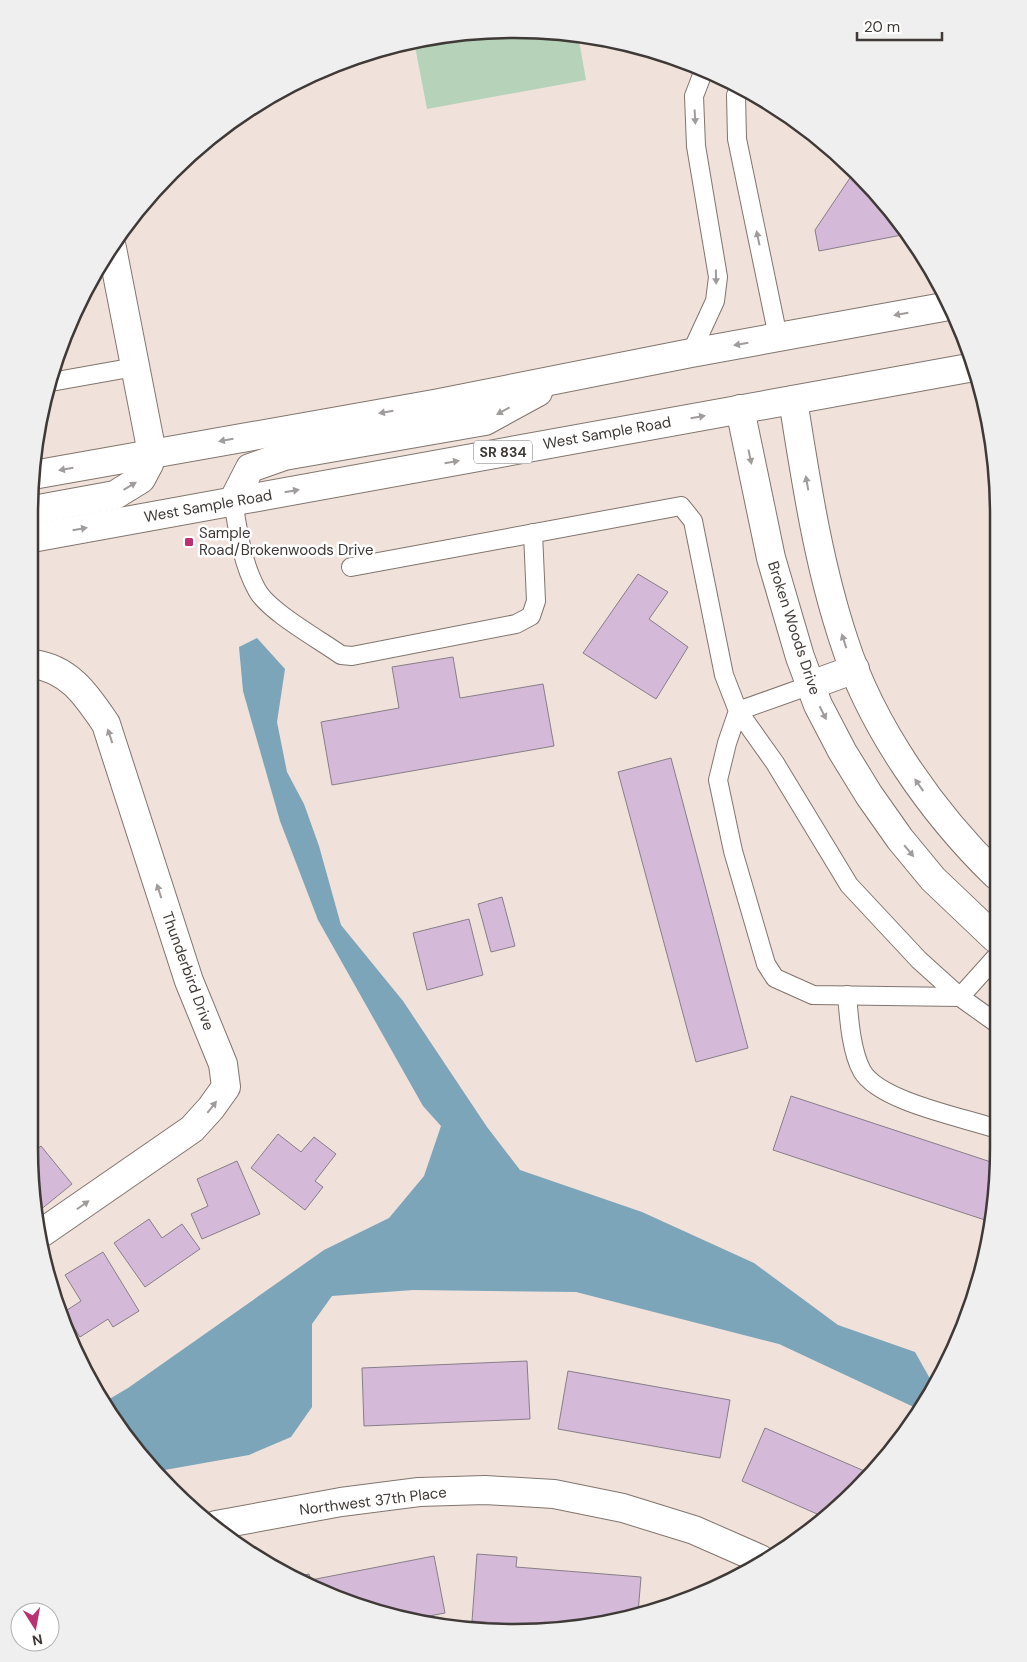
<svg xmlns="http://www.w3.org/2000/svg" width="1027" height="1662" viewBox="0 0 1027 1662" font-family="'DM Sans',sans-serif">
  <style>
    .green { fill: #b6d3ba }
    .water { fill: #7ca5ba }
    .building { fill: #d5b9d9; stroke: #877e88 }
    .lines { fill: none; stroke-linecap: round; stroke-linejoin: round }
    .service-casing { stroke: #81756e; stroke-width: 20 }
    .minor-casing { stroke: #81756e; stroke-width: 30 }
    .primary-casing { stroke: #81756e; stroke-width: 30 }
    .service { stroke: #fff; stroke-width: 18 }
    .minor { stroke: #fff; stroke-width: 28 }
    .primary { stroke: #fff; stroke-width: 28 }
    .oneway { fill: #9f9c9b }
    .poi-dot { fill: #b93171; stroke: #fff; stroke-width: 2 }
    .labels { text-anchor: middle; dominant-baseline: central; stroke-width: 5; stroke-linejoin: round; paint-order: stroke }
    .shield { fill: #fff; stroke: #797573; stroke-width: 1 }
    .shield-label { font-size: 14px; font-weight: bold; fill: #3f3a37 }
    .street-label { font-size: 15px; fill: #3f3a37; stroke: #fff }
    .poi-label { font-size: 15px; fill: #3f3a37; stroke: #fff; text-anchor: start }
    .rim { fill: none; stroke: #3f3a37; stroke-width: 2.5 }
  </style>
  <rect width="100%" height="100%" fill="#f0e1da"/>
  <path class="green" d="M545,30L578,35L586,80L427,109L414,41L450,33Z"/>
  <path class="water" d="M257,638L285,669L277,722L287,772L304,804L319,846L341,925L403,1001L487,1127L520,1170L642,1212L754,1263L838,1325L915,1352L933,1384L918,1409L779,1344L576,1292L413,1290L332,1296L312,1324V1407L291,1437L249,1455L159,1471L129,1443L106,1401L128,1388L324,1250L389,1218L424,1176L441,1126L423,1106L318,920L280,821L243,691L239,647Z"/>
  <g class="building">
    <path d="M854,172L878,194L907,234L819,251L815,230Z"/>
    <path d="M638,574L668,592L649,619L688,647L656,699L583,653Z"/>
    <path d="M453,657L460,698L543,684L554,746L332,785L321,722L399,708L392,667Z"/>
    <path d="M671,758L748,1048L696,1062L618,772Z"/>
    <path d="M502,897L515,946L491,952L478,904Z"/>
    <path d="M469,919L483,975L427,990L413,933Z"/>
    <path d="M791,1096L994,1163V1211L991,1222L773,1150Z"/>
    <path d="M278,1134L301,1152L314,1137L336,1154L315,1181L323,1187L305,1210L251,1168Z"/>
    <path d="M41,1146L72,1184L39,1211L30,1155Z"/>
    <path d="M237,1161L260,1214L202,1239L191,1214L208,1206L197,1179Z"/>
    <path d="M149,1219L162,1238L182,1224L200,1249L145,1287L114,1243Z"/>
    <path d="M103,1252L139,1311L113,1327L108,1319L80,1337L64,1312L81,1301L65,1275Z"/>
    <path d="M527,1361L530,1419L364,1426L362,1368Z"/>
    <path d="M568,1371L730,1400L720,1458L558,1429Z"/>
    <path d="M765,1428L869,1473L824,1517L742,1481Z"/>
    <path d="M477,1554L517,1557L516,1567L641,1577L638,1613L549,1627L472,1621Z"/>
    <path d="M434,1556L445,1613L419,1618L358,1608L295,1577L309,1574L311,1580Z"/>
  </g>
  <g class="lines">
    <g class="service-casing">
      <g id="service">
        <path d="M741,87L736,95L737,139L778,337"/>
        <path d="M691,353L715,301L718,277L696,146L694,96L704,70"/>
        <path d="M51,382L135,367"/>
        <path d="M233,501C238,531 242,563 257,590C268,611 320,640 341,655L352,656L516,624L531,616L536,601L533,533"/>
        <path d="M351,567L681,506L693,521L724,675L738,711L727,743L718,780L733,851L766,964L775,978L813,995L960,997"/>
        <path d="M811,685L738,711L775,763L849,885L919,960L960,997"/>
        <path d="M847,995C849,1018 851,1051 862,1071C879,1101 961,1117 994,1128"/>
        <path d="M995,1022L960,997L995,958"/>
      </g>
    </g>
    <g class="minor-casing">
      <g id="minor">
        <path d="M112,248L152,453"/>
        <path d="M793,400C806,481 818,563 844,641C871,726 932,813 996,875"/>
        <path d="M740,409L771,558L800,657L818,705L842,751L869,795L900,839L933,879L995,938"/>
        <path d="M32,664C69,668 87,696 106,724L189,981L223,1064L226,1087L211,1108L192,1129L43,1232"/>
        <path d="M811,685L855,669"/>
        <path d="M216,1525L341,1502L419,1492L485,1490L554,1494L623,1508L694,1530L760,1559"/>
      </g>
    </g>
    <g class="primary-casing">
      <g id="primary">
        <path d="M33,475L434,404L691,353L949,306"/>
        <path d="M233,501L250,468L284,456L485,421L538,392"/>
        <path d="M33,510L115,495L141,479L149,464L152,453"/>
        <path d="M32,538L974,367"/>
      </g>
    </g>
    <use href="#service" class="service"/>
    <use href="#minor" class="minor"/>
    <use href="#primary" class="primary"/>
  </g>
  <defs><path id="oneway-solid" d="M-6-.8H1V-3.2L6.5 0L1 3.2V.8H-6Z" transform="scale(1.25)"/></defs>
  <g class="oneway">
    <use href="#oneway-solid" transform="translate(695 117) rotate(87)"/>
    <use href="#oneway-solid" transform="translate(758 238) rotate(-102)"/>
    <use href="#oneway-solid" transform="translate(716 277) rotate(89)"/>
    <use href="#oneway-solid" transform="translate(901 314) rotate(170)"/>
    <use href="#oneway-solid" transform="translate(741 344) rotate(170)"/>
    <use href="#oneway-solid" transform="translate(503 411) rotate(151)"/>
    <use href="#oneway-solid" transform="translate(386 412) rotate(170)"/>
    <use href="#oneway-solid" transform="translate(698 417) rotate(-10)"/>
    <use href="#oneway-solid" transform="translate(226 440) rotate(170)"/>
    <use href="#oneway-solid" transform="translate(750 457) rotate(78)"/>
    <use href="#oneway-solid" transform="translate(452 462) rotate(-10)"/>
    <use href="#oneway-solid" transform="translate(66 469) rotate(170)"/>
    <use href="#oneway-solid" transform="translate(807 483) rotate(-100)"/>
    <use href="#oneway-solid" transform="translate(130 486) rotate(-31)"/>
    <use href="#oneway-solid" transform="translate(292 491) rotate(-10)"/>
    <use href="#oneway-solid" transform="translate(80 529) rotate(-10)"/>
    <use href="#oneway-solid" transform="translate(844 641) rotate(-108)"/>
    <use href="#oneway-solid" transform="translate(823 713) rotate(63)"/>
    <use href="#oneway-solid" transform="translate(110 736) rotate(-108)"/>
    <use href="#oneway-solid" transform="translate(919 785) rotate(-125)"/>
    <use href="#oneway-solid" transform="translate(909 851) rotate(50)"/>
    <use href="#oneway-solid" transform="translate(159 891) rotate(-108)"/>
    <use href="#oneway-solid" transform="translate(212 1107) rotate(-52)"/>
    <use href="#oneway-solid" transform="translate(83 1205) rotate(-35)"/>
  </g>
  <rect class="poi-dot" x="184" y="537" width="10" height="10" rx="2.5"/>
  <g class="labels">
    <rect class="shield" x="474" y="440.5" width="58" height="23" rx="4"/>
    <g class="shield-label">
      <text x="503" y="452">SR 834</text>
    </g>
    <g class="street-label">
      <text transform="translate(607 433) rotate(-10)">West Sample Road</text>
      <text transform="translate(208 506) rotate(-10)">West Sample Road</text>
      <text transform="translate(794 628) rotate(72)">Broken Woods Drive</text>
      <text transform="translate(188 971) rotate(70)">Thunderbird Drive</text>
      <text transform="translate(373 1501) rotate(-7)">Northwest 37th Place</text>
    </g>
    <g class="poi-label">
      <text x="199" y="533">Sample<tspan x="199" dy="17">Road/Brokenwoods Drive</tspan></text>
    </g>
  </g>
  <path d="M0 0H1027V1662H0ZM514 38H514A476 476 0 0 1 990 514V1148A476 476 0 0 1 514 1624H514A476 476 0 0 1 38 1148V514A476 476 0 0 1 514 38Z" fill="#f0efef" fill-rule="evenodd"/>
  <path class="rim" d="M514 38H514A476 476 0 0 1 990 514V1148A476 476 0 0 1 514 1624H514A476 476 0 0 1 38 1148V514A476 476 0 0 1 514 38Z"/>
  <g transform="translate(35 1627) rotate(169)"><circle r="24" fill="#ffffff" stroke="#b2b0af"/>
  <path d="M0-4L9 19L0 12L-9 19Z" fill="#b93171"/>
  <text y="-8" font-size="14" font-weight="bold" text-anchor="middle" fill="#3f3a37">N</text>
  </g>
  <path d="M857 32v8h85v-8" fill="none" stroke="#3f3a37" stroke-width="2.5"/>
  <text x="864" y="32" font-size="15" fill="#3f3a37" stroke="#ffffff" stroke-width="4" paint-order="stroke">20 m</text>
</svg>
